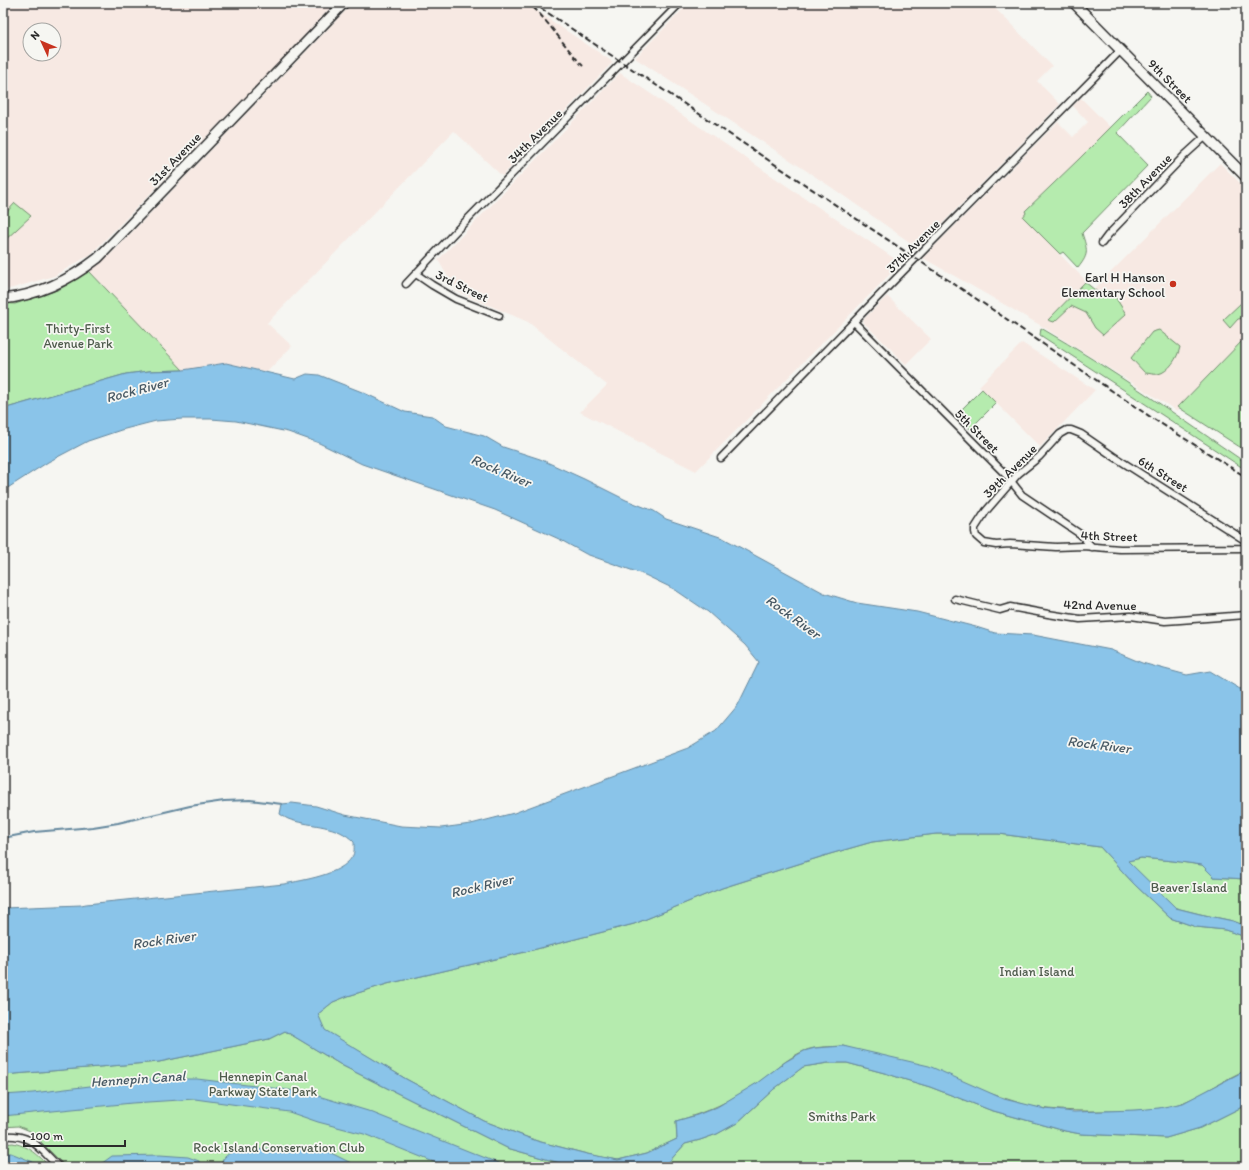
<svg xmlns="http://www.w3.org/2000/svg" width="1249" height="1170" viewBox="0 0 1249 1170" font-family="Itim,sans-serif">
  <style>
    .built { fill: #f7e9e3; fill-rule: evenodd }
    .green { fill: #b5ebae; stroke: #708b6c }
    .water { fill: #8ac4e9; stroke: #64879d }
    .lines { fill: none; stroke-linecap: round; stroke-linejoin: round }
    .stream { stroke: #64879d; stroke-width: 2 }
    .street-casing { stroke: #2b2b2b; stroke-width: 9 }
    .secondary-casing { stroke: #2b2b2b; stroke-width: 12 }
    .street { stroke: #f6f6f2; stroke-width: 6 }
    .secondary { stroke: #f6f6f2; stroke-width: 9 }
    .rail { stroke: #2b2b2b; stroke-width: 2; stroke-dasharray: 6 3; stroke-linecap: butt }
    .poi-dot { fill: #c8321e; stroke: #f6f6f2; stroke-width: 1.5 }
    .labels { text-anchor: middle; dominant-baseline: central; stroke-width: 3.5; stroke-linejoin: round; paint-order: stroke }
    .street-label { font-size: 13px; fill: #2b2b2b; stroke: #f6f6f2 }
    .poi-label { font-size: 13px; fill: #2b2b2b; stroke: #f6f6f2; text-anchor: end }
    .park-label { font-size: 13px; fill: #4e5b4c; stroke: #f6f6f2 }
    .water-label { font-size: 14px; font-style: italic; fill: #485964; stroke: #f6f6f2 }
  </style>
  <rect width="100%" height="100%" fill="#f6f6f2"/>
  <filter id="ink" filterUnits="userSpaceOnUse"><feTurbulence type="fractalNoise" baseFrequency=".025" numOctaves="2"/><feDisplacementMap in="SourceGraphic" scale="8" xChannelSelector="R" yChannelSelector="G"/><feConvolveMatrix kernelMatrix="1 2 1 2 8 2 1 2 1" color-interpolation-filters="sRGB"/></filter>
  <g filter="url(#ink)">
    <g class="built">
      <path d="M3,3H335L253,89L90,255L54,276L6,290H3ZM30,30H54V54H30Z"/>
      <path d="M353,3H525L613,62L502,176L454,131L267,323L292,346L267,372L226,363L183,370L89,271L112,253Z"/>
      <path d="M689,3H990L1052,66L1037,81L1060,104L918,248L831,187L635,58Z"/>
      <path d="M620,73L901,263L696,471L580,412L607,385L528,322L456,291L438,260Z"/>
      <path d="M1081,98L1110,127L1023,217L1094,289L1220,163L1246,189V344L1245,343L1177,411L1040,325L923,258L1058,122L1073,137L1088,122L1073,106Z"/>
      <path d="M887,296L931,339L906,364L862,321Z"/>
      <path d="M1022,343L1095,390L1040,447L979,386Z"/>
    </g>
    <g class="green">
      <path d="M1147,91L1151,96L1117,133L1148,165L1082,233C1087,250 1090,253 1078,268L1063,252L1060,254L1023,217L1026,213L1025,211L1079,159Z"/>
      <path d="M15,203L31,216L3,242V216Z"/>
      <path d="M89,271L183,370L149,371L126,374L3,409V303L15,304L60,289Z"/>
      <path d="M1085,282L1100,294L1114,295L1126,314L1103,335L1095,328L1086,313L1071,306L1054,322L1048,320Z"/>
      <path d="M1241,303H1246V318L1238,319L1230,328L1223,320Z"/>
      <path d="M1041,328C1112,369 1179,417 1246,463V470L1040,335Z"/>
      <path d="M1159,330L1180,347C1178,357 1169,372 1158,374C1154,375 1149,373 1145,373L1131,358L1152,332Z"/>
      <path d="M1246,337V451L1178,407Z"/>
      <path d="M982,389L996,403L970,429L956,415Z"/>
      <path d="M936,834H999L1100,847L1134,884L1170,918L1196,927L1225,930L1246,937V1070C1224,1079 1205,1094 1184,1102C1164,1110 1141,1110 1120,1111C1089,1111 1059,1112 1029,1106L843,1046C831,1047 815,1046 804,1051C787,1058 773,1072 759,1082C733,1100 706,1113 676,1121L677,1139L647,1153L618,1160L587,1154L537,1141L484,1121L406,1079L324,1030L318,1014L333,1002L348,996L387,984L521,953L634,924L722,888L830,854L872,842Z"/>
      <path d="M1141,858L1173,861L1202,865L1214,877L1244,879L1246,886V926L1233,921L1200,914L1176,908L1127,861Z"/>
      <path d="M285,1031L343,1066L507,1148L574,1167H66L30,1131L18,1126L3,1127V1075L159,1062L269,1039Z"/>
      <path d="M828,1063H847L888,1074L903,1079L930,1087L990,1110L1065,1131L1081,1134L1166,1138L1200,1128L1246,1105V1167H661L665,1166L685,1144L700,1140L717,1134L737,1123L774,1089L803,1067Z"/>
      <path d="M13,1143C31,1147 37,1154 50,1167H3V1144Z"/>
    </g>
    <g class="water">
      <path d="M226,363L295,379L307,374L319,375L362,392L405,412L432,416L446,426L484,436L503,447L540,459L584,479L626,500L654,511L666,519L723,538L824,593L857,603L917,612L976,627L995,633L1033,635L1111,650L1142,663L1187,675L1210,671L1240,689L1246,687V886L1244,879L1214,877L1202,865L1173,861L1141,858L1128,861L1176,908L1200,914L1233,921L1246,926V937L1225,930L1196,927L1170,918L1134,884L1100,847L999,834H936L872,842L830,854L722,888L634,924L521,953L387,984L348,996L333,1002L318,1014L325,1030L406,1079L484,1121L537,1141L587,1154L618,1160L647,1153L677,1139L676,1121L697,1115L717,1107L757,1083L785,1062L804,1051L815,1048L843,1046L929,1066L1004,1099L1045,1109L1074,1112L1135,1110L1159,1108L1183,1103L1246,1070V1105L1200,1128L1166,1138L1081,1134L1065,1131L990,1110L930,1087L903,1079L888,1074L847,1063H828L803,1067L774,1089L737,1123L717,1134L700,1140L685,1144L665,1166L661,1167H574L507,1148L343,1066L285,1031L269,1039L159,1062L3,1075V908L81,905L86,904L284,884C303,880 341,875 352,857C355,853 354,846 354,842C337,824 313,827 291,820C287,819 283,816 280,814L282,804L292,803L316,806L345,815L401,826L441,828L471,824L514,813L688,748L716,731L738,705L759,662L745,645L708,612L674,589L645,575L586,554L559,539L495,510L388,473L362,464L319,443L288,432L236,421L211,419H182L156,421L121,430L88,441L48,462L3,491V409L126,374L149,371L183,370Z"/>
      <path d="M147,1079H197L305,1092L368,1111L508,1167H446L364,1134L318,1122L289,1112L195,1099L132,1103L3,1116V1095L33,1093Z"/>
      <path d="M302,1147L329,1152L359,1167H222C220,1159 227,1155 233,1151Z"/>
      <path d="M3,1153H11L33,1162L36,1167H3Z"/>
      <path d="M160,1155L188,1157L199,1161L200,1167H104L101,1164L112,1156Z"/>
    </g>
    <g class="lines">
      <path class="stream" d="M3,838L34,832L93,827L118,823L190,806L224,801L250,800L282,804"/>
      <g class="street-casing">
        <g id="street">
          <path d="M1102,243L1108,235L1184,156L1206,136"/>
          <path d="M416,274L432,285L456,299L499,316"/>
          <path d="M406,284L455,232L680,3"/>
          <path d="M854,322L1007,476L1022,495L1080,534L1092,547"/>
          <path d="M721,458L916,258L1121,50"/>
          <path d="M1246,541L1113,456L1081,434L1071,430H1067L1060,434L1039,457L1018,474L986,511L975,528V532L976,536L984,543L996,545L1010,544L1056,547L1083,546L1120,549L1245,548L1246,546"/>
          <path d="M955,599L1000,610L1010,607L1048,614L1080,619L1131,616L1165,621L1180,620L1246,615"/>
          <path d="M3,1136C33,1134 39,1148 59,1167"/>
        </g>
      </g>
      <g class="secondary-casing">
        <g id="secondary">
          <path d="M1074,3L1246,177"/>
          <path d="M3,299C39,295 70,280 98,258L344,3"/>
        </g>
      </g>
      <use href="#street" class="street"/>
      <use href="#secondary" class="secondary"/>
      <g class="rail">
        <path d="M533,3L999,314L1152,418L1246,477"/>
        <path d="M533,7C551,25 565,47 583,66"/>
      </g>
    </g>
  </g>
  <circle class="poi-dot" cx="1173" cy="284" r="4"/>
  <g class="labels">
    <g class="street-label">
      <text transform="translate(1170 81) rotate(45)">9th Street</text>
      <text transform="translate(535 136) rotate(-45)">34th Avenue</text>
      <text transform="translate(175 159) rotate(-46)">31st Avenue</text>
      <text transform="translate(1145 181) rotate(-46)">38th Avenue</text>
      <text transform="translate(913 246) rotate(-45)">37th Avenue</text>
      <text transform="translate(462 286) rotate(26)">3rd Street</text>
      <text transform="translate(977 431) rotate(45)">5th Street</text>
      <text transform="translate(1010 471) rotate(-45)">39th Avenue</text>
      <text transform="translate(1163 474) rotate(32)">6th Street</text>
      <text transform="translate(1109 536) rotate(2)">4th Street</text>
      <text transform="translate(1100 605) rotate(1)">42nd Avenue</text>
    </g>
    <g class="poi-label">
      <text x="1165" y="277">Earl H Hanson<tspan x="1165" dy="15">Elementary School</tspan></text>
    </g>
    <g class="park-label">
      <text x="78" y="328">Thirty-First<tspan x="78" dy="15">Avenue Park</tspan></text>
      <text x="1189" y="887">Beaver Island</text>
      <text x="1037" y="971">Indian Island</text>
      <text x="263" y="1076">Hennepin Canal<tspan x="263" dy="15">Parkway State Park</tspan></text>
      <text x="842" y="1116">Smiths Park</text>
      <text x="279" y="1147">Rock Island Conservation Club</text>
    </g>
    <g class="water-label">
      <text transform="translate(137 390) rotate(-15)">Rock River</text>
      <text transform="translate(501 471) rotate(23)">Rock River</text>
      <text transform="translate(793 617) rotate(36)">Rock River</text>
      <text transform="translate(1099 745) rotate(7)">Rock River</text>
      <text transform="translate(482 886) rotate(-13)">Rock River</text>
      <text transform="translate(164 940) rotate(-8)">Rock River</text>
      <text transform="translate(138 1079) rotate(-4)">Hennepin Canal</text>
    </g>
  </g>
  <rect width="1249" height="1170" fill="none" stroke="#f6f6f2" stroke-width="16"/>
  <rect x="8" y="8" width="1233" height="1154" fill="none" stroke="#2b2b2b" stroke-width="1.5" filter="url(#ink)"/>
  <g transform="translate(42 42) rotate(314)"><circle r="19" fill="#f6f6f2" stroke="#a5a5a2"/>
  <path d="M0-3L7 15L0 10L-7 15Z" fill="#c8321e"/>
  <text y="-6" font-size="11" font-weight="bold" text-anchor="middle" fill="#2b2b2b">N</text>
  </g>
  <path d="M24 1140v6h101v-6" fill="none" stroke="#2b2b2b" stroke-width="2"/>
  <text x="30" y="1140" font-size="12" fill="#2b2b2b" stroke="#f6f6f2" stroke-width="3" paint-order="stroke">100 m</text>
</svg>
